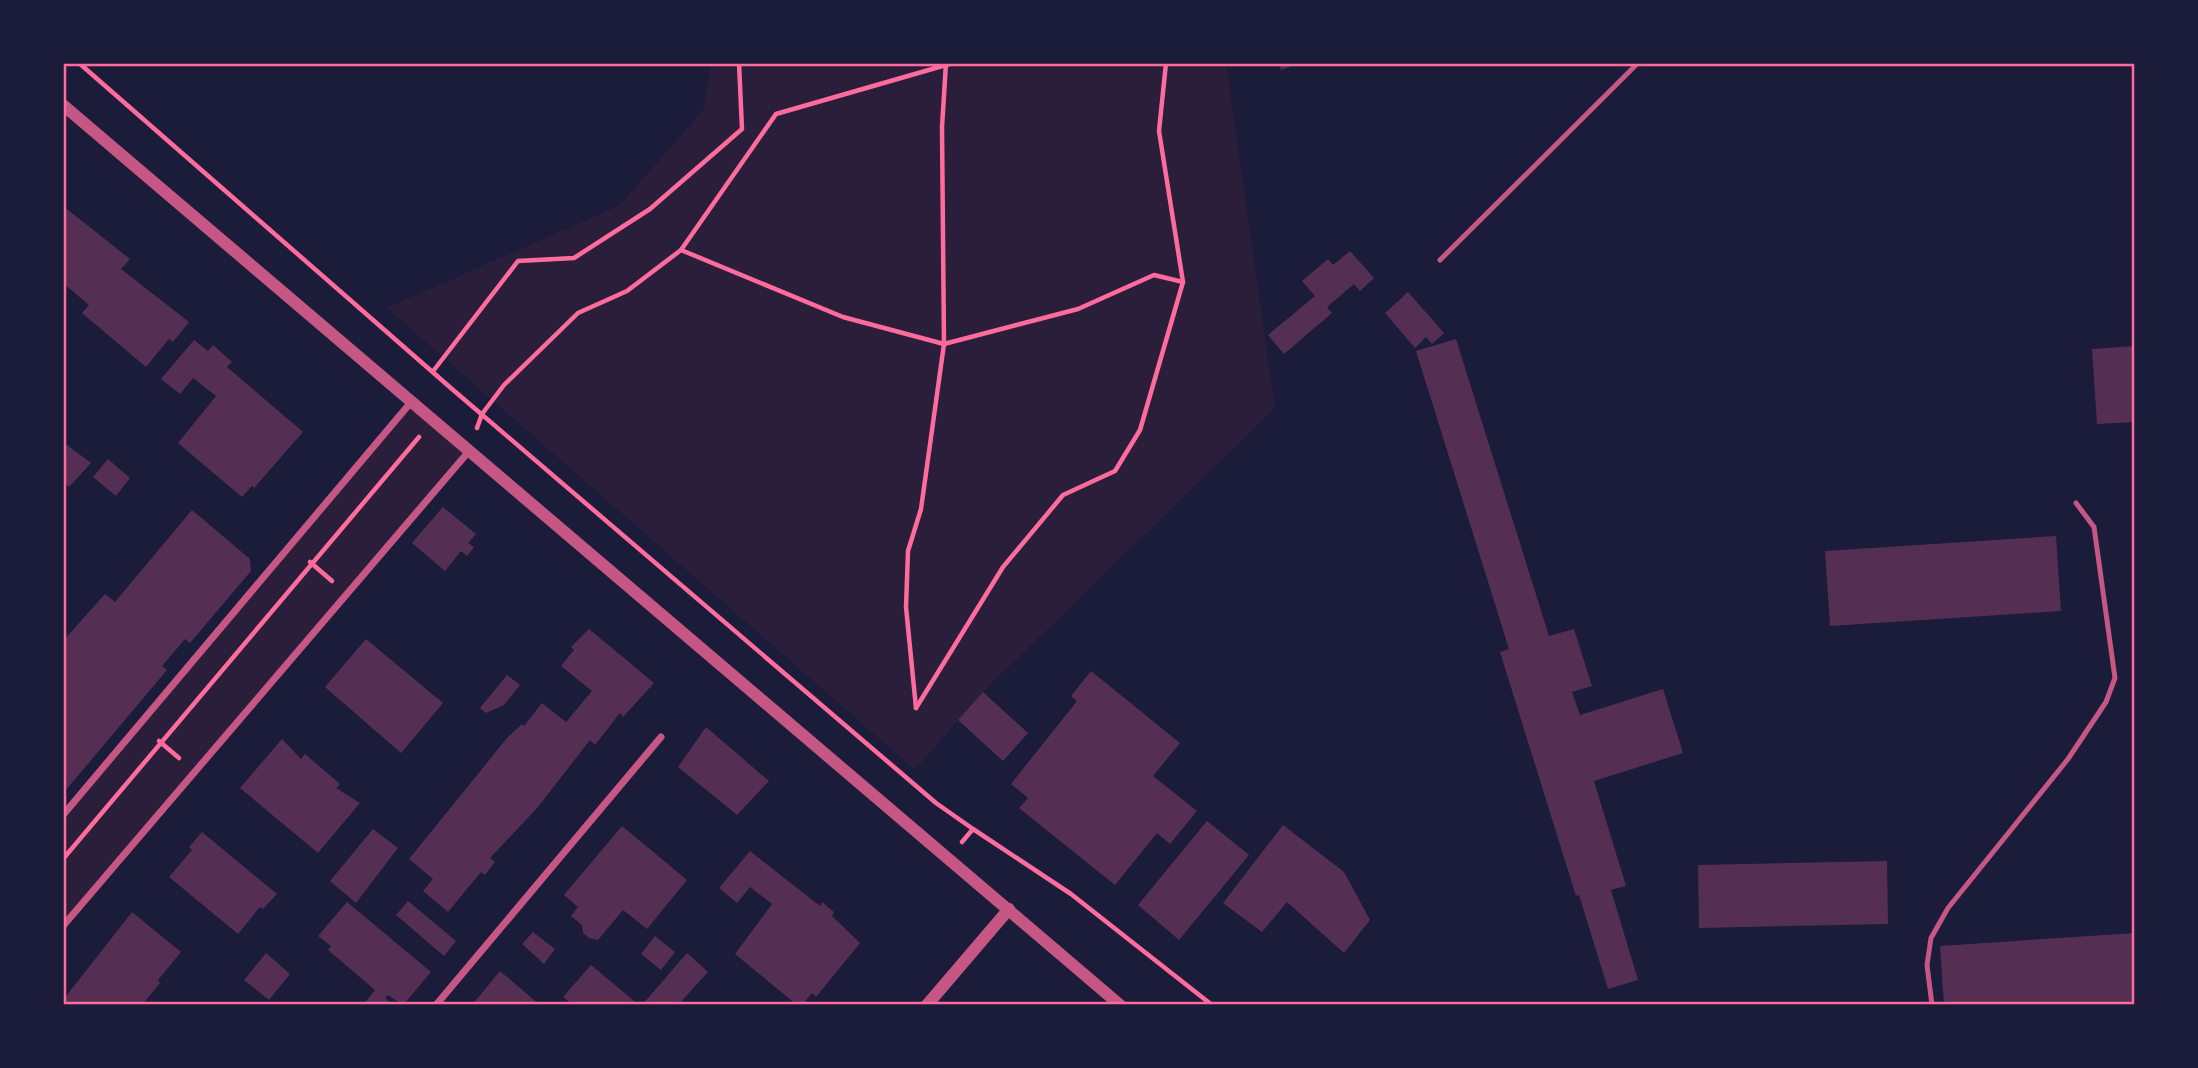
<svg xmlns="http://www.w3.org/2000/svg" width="2198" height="1068" viewBox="0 0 2198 1068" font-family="Ubuntu,sans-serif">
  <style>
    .green { fill: #2a1e3b }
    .building { fill: #542f53 }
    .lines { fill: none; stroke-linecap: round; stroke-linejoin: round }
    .path { stroke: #ff6b9d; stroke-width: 4.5 }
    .service { stroke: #c65784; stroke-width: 5 }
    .minor { stroke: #c65784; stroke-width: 7 }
    .tertiary { stroke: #c65784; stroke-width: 12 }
    .neatline { fill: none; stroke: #ff6b9d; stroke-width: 2.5 }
  </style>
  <rect width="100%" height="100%" fill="#1b1b3a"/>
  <g class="green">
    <path d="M711,63H1226L1275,408L983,692L915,770L387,308L620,205L703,110Z"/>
    <path d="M412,401L470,450L63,926V815Z"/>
  </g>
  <g class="building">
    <path d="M1279,63H1299L1281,70Z"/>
    <path d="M63,206L130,259L121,269L189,322L173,342L169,339L146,367L82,313L89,305L63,283Z"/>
    <path d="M1350,251L1374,278L1360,291L1354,284L1327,307L1332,313L1284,354L1268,335L1315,296L1302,281L1328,259L1333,265Z"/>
    <path d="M1408,292L1444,333L1432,344L1426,337L1415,348L1385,313Z"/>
    <path d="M1456,339L1549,636L1574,629L1592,686L1572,692L1580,715L1663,689L1683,753L1594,781L1626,886L1611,890L1638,980L1608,989L1579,895L1576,896L1500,652L1509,649L1416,351Z"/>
    <path d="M194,340L208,351L213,345L232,362L227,367L303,432L254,488L252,486L242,497L178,443L216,396L193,378L180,394L161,379Z"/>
    <path d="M2135,346V422L2097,424L2092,349Z"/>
    <path d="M63,442L91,463L69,487L63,482Z"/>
    <path d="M108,459L130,478L116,496L93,477Z"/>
    <path d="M443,507L476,534L468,543L474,547L467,556L461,551L445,571L412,543Z"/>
    <path d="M192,510L250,559L251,571L190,643L185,639L162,666L167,670L65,791L63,641L105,594L115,602Z"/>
    <path d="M2056,536L2061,611L1830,626L1825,551Z"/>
    <path d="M589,629L654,683L623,717L620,713L595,745L590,740L538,807L490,858L495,862L485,875L481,872L448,912L423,891L433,879L409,859L507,738L522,724L524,726L542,703L566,722L592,691L561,666L574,650L571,647Z"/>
    <path d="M366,639L443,703L401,753L325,687Z"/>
    <path d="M1091,671L1180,743L1153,776L1197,811L1170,844L1157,833L1115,885L1019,808L1028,798L1011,784L1077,701L1071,696Z"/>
    <path d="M507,675L520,685L504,705L486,713L480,708Z"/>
    <path d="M983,692L1028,733L1003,761L958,720Z"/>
    <path d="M706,727L769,781L737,815L678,767Z"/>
    <path d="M282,739L301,759L305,754L340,784L336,788L360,803L318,853L240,788Z"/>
    <path d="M1207,821L1249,855L1179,940L1138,905Z"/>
    <path d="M1283,825L1344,872L1370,920L1344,953L1287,902L1262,932L1223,903Z"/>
    <path d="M622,826L687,880L647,929L623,910L598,940L589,938L583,933L582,925L571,916L578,907L564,895Z"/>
    <path d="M373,829L398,848L356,903L330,881Z"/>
    <path d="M202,832L277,894L263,909L260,907L238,934L169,877L192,850L189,847Z"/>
    <path d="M750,851L820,906L822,902L834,912L832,916L860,943L816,997L812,993L802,1005H797L735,954L772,904L750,887L737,903L719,888Z"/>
    <path d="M1887,861L1888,924L1699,928L1698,865Z"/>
    <path d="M408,901L456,941L444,956L396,915Z"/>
    <path d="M347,902L431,972L403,1005L388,995L385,998L393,1005H363L375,990L328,950L331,946L318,936Z"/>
    <path d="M132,912L181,952L158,980L160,983L142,1005H63V1000Z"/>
    <path d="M533,932L555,949L544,964L522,944Z"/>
    <path d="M2135,933V1005H1944L1940,946Z"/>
    <path d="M655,936L675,952L661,970L641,954Z"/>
    <path d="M266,953L290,974L269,1000L244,980Z"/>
    <path d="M687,953L708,972L678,1005H642Z"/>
    <path d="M591,965L639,1005H573L563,997Z"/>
    <path d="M500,971L540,1005H472Z"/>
  </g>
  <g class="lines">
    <g class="path">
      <path d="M79,63L452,389L936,803L973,829"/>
      <path d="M681,250L843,317L944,344L1078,309L1154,275L1183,282"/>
      <path d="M434,370L518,261L574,258L650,209L742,129L739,63"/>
      <path d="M477,428L482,414L504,385L578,313L627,291L681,250L776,114L953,63"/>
      <path d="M310,562L332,581"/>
      <path d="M916,708L1003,567L1063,495L1115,471L1140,430L1183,282L1159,131L1166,63"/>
      <path d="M916,708L906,607L908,551L921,509L944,344L942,127L946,63"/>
      <path d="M159,741L179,758"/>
      <path d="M962,842L973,829L1071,894L1212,1005"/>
      <path d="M63,859L419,437"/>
    </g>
    <g class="service">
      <path d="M1440,260L1638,63"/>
      <path d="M1932,1005L1927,965L1931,938L1948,908L2068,759L2106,702L2115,678L2094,527L2076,503"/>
    </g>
    <g class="minor">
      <path d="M63,815L412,401"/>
      <path d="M63,926L470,450"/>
      <path d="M436,1005L661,737"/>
    </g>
    <g class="tertiary">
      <path d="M63,105L1120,1005"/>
      <path d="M927,1005L1009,909"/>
    </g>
  </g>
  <rect width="2198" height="1068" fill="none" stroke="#1b1b3a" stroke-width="130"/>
  <rect x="65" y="65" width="2068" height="938" class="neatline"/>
</svg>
